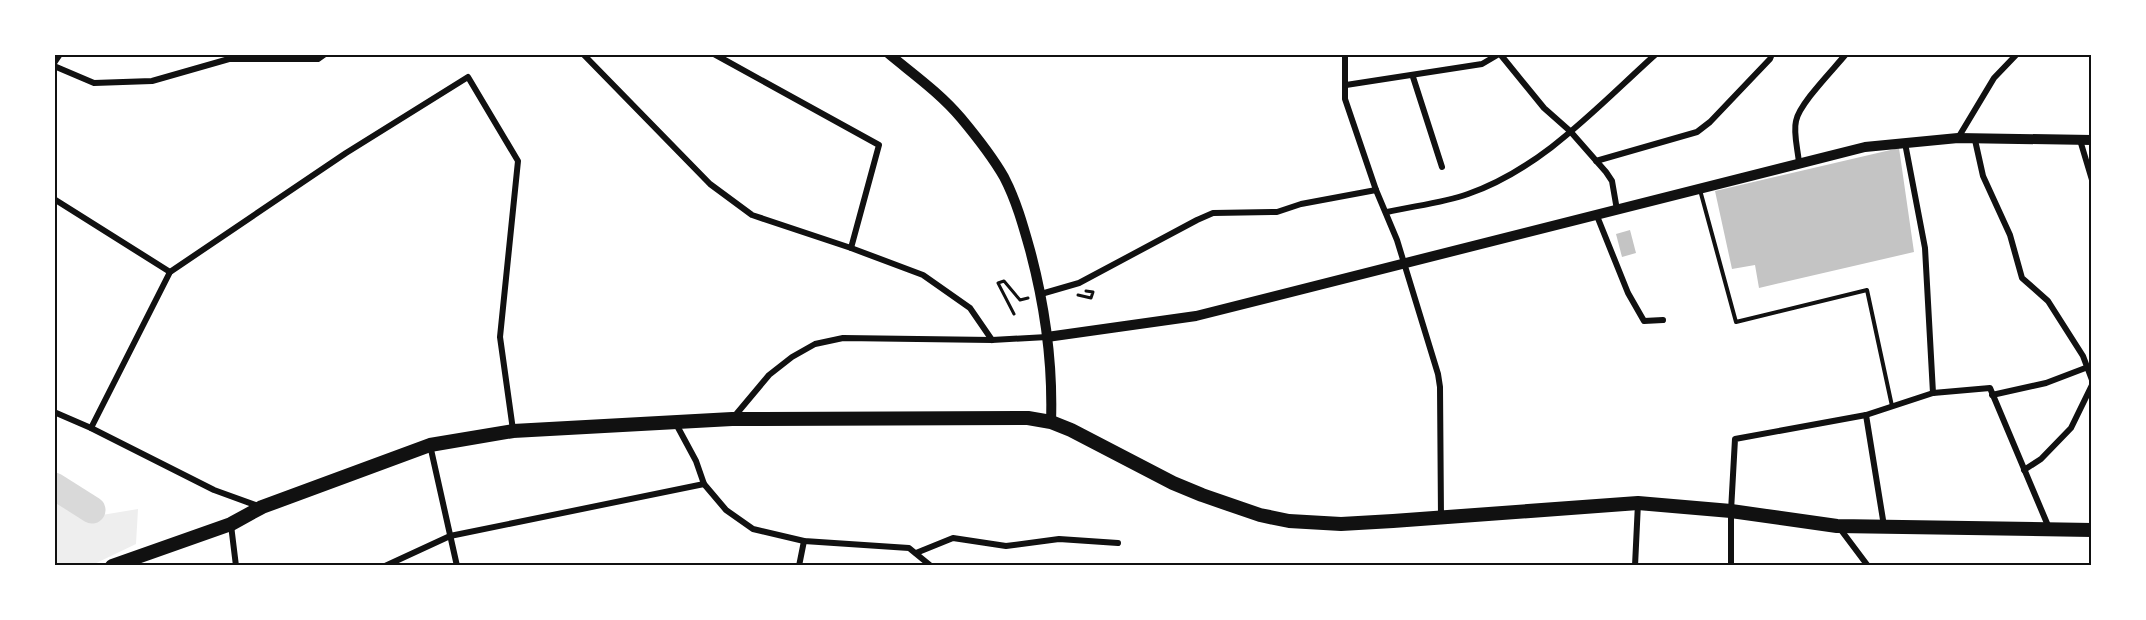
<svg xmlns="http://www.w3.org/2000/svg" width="2146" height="620" viewBox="0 0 2146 620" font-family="Cabin,sans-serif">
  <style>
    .green { fill: #eee }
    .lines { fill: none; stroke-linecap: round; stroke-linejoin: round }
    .river { stroke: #d9d9d9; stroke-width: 27 }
    .building { fill: #c4c4c4 }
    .path { stroke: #111; stroke-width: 3 }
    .service { stroke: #111; stroke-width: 4 }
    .minor { stroke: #111; stroke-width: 6 }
    .tertiary { stroke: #111; stroke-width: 10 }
    .secondary { stroke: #111; stroke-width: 10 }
    .trunk { stroke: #111; stroke-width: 14 }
    .neatline { fill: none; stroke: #111; stroke-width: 2 }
  </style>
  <rect width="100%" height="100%" fill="#fff"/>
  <path class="green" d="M54,494L90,517L138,509L136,544L90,566H54Z"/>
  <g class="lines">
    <path class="river" d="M54,486L92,510"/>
  </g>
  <g class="building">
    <path d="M1899,148L1914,252L1759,288L1755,265L1732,269L1715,191Z"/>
    <path d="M1630,230L1636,253L1622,257L1616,234Z"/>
  </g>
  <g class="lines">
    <g class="path">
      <path d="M1078,295L1091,298L1093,292L1086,291"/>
      <path d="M1014,314L998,283L1004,281L1020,300L1028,298"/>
    </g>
    <path class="service" d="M1700,190L1736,322L1867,290L1892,406"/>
    <g class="minor">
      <path d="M583,54L710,184L752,215L851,248L923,275L970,308L992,340"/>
      <path d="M714,54L879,145L851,248"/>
      <path d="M1345,54V99L1376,190L1397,240L1438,374L1440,387L1441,517"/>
      <path d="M1500,54L1544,108L1570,131L1606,172L1612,181L1617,210"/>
      <path d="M54,63L60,54"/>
      <path d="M54,66L94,83L152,81L229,59H318L325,54"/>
      <path d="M1413,77L1442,167"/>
      <path d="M1346,85L1482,64L1499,54"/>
      <path d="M1958,138L1994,78L2017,54"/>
      <path d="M1975,140L1983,176L2010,235L2022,278L2048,301L2083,356L2092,380"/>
      <path d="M2080,140L2092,180"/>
      <path d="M1905,143L1925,248L1933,393"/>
      <path d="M1596,161L1697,132L1710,122L1770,59L1772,54"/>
      <path d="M1799,163C1798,150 1793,133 1796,121C1799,104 1833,70 1846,54"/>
      <path d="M54,199L170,272"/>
      <path d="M1387,212C1413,206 1443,203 1468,194C1543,168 1599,105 1656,54"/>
      <path d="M1597,216L1628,293L1644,321L1663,320"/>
      <path d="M1041,294L1079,283L1197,220L1213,213L1277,212L1301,204L1376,190"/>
      <path d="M1992,395L2046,383L2088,367"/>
      <path d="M54,412L91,428L214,490L261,507"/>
      <path d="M1866,415L1884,526"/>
      <path d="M733,418L769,375L792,357L815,344L843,338L992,340L1047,337"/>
      <path d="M675,422L696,461L704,484L726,510L753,529L804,541L909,548L931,566"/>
      <path d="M91,428L170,272L346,153L468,77L518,161L500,337L513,430"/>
      <path d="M430,445L457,566"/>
      <path d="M2024,470L2041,459L2071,428L2092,385"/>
      <path d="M231,525L236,566"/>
      <path d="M1838,526L1868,566"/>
      <path d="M916,553L953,538L1006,546L1059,539L1118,543"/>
      <path d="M385,566L450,536L704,484"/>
      <path d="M799,566L804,541"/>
      <path d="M1635,566L1638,503"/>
      <path d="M1731,566V511L1735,439L1866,415L1933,393L1990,388L2049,528"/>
    </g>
    <path class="tertiary" d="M1047,337L1196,316L1865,147L1958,138L2092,140"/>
    <path class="secondary" d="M889,54C913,74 940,93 961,118C976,136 992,156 1004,177C1016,200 1023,225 1030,250C1045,306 1053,364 1051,422"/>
    <path class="trunk" d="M112,566L231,524L262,507L430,445L513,431L732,419L1028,418L1051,422L1071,430L1173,483L1202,495L1260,515L1289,521L1341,524L1393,521L1638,503L1731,511L1837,526L2092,530"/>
  </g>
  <rect width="2146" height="620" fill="none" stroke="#ffffff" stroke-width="111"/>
  <rect x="56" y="56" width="2034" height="508" class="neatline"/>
</svg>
